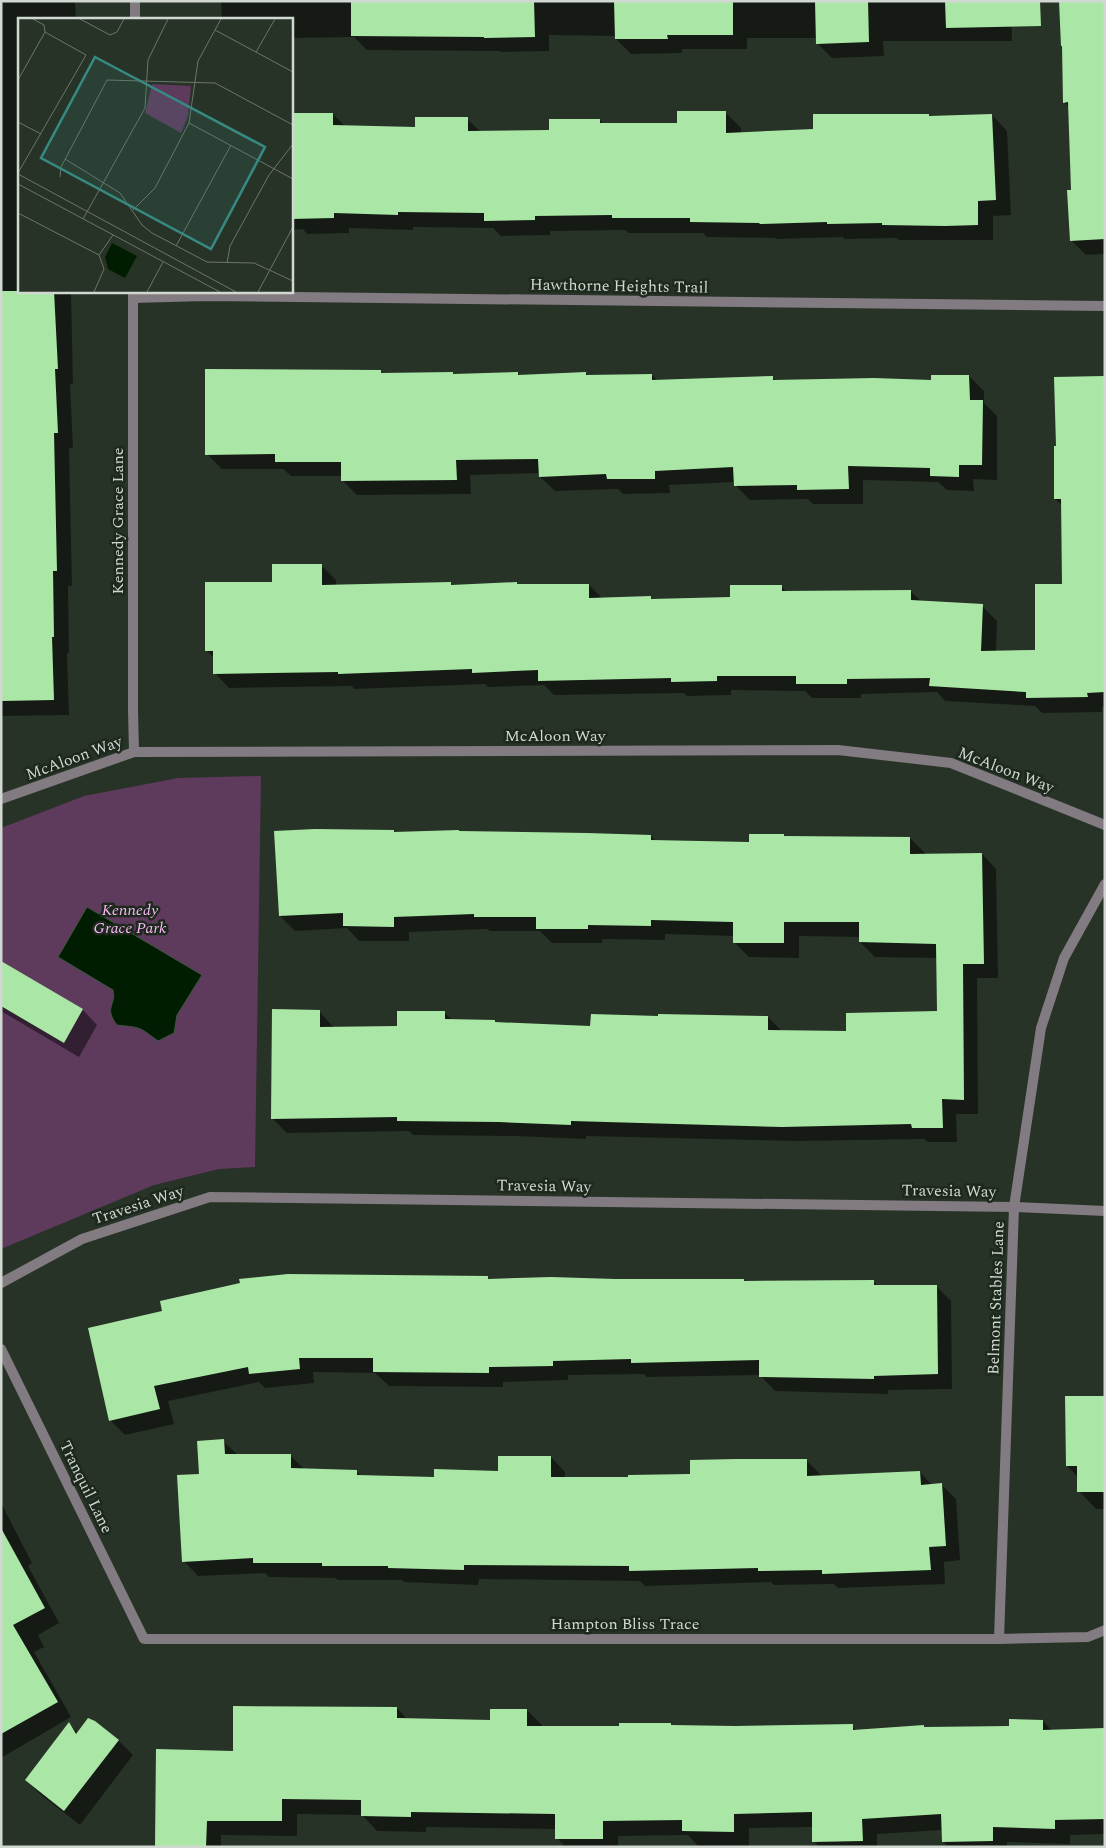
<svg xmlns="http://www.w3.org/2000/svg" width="1106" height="1848" viewBox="0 0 1106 1848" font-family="Spectral,serif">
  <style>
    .green { fill: #5e3a5d }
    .water { fill: #001c01; stroke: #3f543f }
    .shadow { fill: #0007 }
    .building { fill: #aae7a6 }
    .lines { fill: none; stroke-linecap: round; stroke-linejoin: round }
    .minor { stroke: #827b81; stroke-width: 10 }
    .labels { text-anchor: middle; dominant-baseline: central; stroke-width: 5; stroke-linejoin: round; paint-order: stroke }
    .street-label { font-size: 16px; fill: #d1d8d1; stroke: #1e291e }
    .park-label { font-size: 16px; font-style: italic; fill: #f9b7f6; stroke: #1e291e }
    .inset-road { fill: none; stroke: #6c756b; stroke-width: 1 }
    .view { fill: #368a82; fill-opacity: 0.15; stroke: #368a82; stroke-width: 2.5 }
    .inset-edge { fill: none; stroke: #d1d8d1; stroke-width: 2.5 }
  </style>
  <rect width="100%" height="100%" fill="#283327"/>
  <path class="green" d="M261,776L255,1167L219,1169L154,1185L1,1249V828L84,796L178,778Z"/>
  <path class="water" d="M87,907L202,975L177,1015L174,1033L158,1041C138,1026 142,1028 117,1025C103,1007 117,1005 113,990L58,957Z"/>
  <g class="shadow">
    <path d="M1,1H75L76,19H19V291H71L73,384H70L73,448H69L72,586H68L69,653H67L69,715L1,716Z"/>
    <path d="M221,1H1011L1012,41H883L884,56L832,58L817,43V38H747V49H682V53L631,54L616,39V36L549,35V51L501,52L499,51L367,50L354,37L291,38V19H222Z"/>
    <path d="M1105,1V254L1086,255L1071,240L1073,191L1069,107L1064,102Z"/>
    <path d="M725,112L741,128V133L814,131L929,115L931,118L992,115L1007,131L1011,215L993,216V240H899L896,238L844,239L843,237L776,239L775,238L707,237L703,233H629L625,230L550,231V235L501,236L493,228L413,227V230L349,228V233L307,234L303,229L291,230V114H333L346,127L416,128L467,119L481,132H550L600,120L604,125L678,124Z"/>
    <path d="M380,371L383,374L453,373L455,375L518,373L520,376L585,373L589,376L652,375L658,381L772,377L776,381H932L969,376L984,391V403L997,416V480L973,479L974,491L947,490L938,482L863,480V504H813L808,499L750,500L735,485V482L669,485L670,493L623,494L618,489L555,491L540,477V473L470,475L471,494L357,495L342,480V476H291L283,469H222L207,454Z"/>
    <path d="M1105,377V707H1102V712L1042,713L1035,706L945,701L937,692L861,694V698H812L805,691L731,690V695L687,696L684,693L554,695L544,685L488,687L485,684L354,689L352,686L229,688L215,673V659L207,651L273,583L321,565L336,580V586L450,583L453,586L589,585L603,599L650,597L653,600L731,598L781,586L787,592L910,591L922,602L982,606L997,621L996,652L1036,651L1064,585L1063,506L1055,499Z"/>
    <path d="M394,831L396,833L651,836L656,841L750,843L784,835L786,837L910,838L925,853V855L982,854L996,869L998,978H977L978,1114H956L957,1142H928L924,1139L798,1141L586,1136V1139L514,1136L413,1135L409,1131L287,1133L272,1118L319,1011L334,1028L398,1027L445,1013L453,1021H494L496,1023L592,1027L659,1017H768L783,1032L847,1033L938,1012V958L875,957L860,942V937L799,936V958L749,957L734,942V936L665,934V940L602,939V943H552L540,931H490L487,929L409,932V941H359L347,928L295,931L280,916Z"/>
    <path d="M1,963L83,1010L97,1025L79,1057L1,1011Z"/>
    <path d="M488,1278L490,1280H744L746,1282H874L878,1286H936L951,1301L952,1389L888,1390V1394L775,1391L760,1375L647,1377L644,1374L568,1375V1380L503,1382V1387L389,1386L375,1373L313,1372L314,1383L265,1388L259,1382L168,1401L174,1424L125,1435L110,1420L89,1329Z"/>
    <path d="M1105,1397V1509H1096L1079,1491L1078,1477L1067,1466Z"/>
    <path d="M223,1441L238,1455H290L305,1470L356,1471L361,1476L435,1478L499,1473L551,1457L565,1472V1478H629L692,1475L806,1460L821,1475V1477L920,1472L932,1485L941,1484L956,1499L960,1560L944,1562L945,1584L838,1588L834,1584L774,1585L771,1582L645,1586L640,1581L479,1579L478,1585L404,1582L402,1580H338L335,1578L269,1577L265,1573L198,1576L184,1561L201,1475Z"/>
    <path d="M1,1503L32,1563L28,1566L59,1623L38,1635L44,1647L34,1652L71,1717L1,1758Z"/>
    <path d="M397,1708L408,1720L491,1721L527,1710L542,1725V1727L672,1726L735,1728L852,1726L857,1731L1011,1727L1043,1721L1052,1731L1105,1729V1834L1070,1835V1844L1007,1842V1847H948L943,1841V1830L877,1834V1847H819L814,1841L813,1827L749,1828V1847L698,1846L688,1835L618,1836V1847H565L557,1838V1829L426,1827V1832L377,1831L362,1815L297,1814V1836L221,1835V1847H156L234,1752Z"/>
    <path d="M94,1722L119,1741L133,1755L80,1825L41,1795L26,1780L69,1724L78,1733Z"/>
  </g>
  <g class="building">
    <path d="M351,1H534L535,37L484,38V37L351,36Z"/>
    <path d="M614,1H733V35H667L668,39H615Z"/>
    <path d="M815,1H868L869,42L816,44Z"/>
    <path d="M945,1H1040L1041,26L946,28Z"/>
    <path d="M1059,1H1105V239L1070,241L1067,190H1071L1068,102L1063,103L1062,46H1061Z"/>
    <path d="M677,111H726V133L813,129V114H929V116L992,114L996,200L978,201V225L945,226L882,225V223L827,224V222L760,224L759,223L690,222V218H612V215L535,216V220L484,221V213L398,212V215L334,213V218L291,219V113H333V125L415,127V117H468V131L549,130V119H600V123H677Z"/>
    <path d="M1,291H54L58,369H55L58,433H54L57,571H53L54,637H52L54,700L1,701Z"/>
    <path d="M205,369L381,370V373L453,372V374L518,372V375L586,372V375L652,374V380L773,376V380L874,378L931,380V375H969L970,400H983L982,465H959V477L930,476V468L848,466L849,489L797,490V485L734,486L733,467L655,471V479H607L606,474L539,477L538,459L456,460L457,480L341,481V462H275V454L205,455Z"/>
    <path d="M1105,376V692L1087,693L1088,697L1026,698V692L929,686L930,678L847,679V684H796V676H717V681L671,682V678L538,681V670L472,673V669L338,674V672L213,674V651H205V582H272V564H322V585L451,582V585L517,582V584H589V598L651,596V599L730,597V585H782V591L911,590V600L983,604L981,651L1035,650V584H1062L1061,499H1054V446H1056L1054,377Z"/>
    <path d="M315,829L394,830V832L459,830V831L587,833L651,835V840L749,842V834H784V836L910,837V854L982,853L984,964H963L964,1100L942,1099L943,1128H912L911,1124L782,1127L571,1121V1125L499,1122L397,1121V1117L271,1119L272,1009L320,1010V1027L397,1026V1011H445V1019L495,1020V1022L590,1026L591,1014L658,1016V1014L768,1016V1030L846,1031V1013L937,1011L936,944L859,942V922H784V943H733V922L651,920V926L588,925V929H536V917H474V914L394,917V927L343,926V913L279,916L274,831Z"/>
    <path d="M1,961L83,1009L64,1043L1,1006Z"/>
    <path d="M288,1274L488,1276V1279L551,1277L615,1279H744V1281L874,1280V1285H937L938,1374L874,1376V1379L759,1377V1360L631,1363V1359L553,1361V1366L489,1367V1373L373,1372V1358H299L300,1369L249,1374L248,1367L154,1386L160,1409L109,1421L88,1328L162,1311L160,1301L240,1283L239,1279Z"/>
    <path d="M1065,1396H1105V1492H1077V1466H1066Z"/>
    <path d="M224,1439L225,1454H291V1468L357,1470V1475L434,1477V1469L498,1471V1456H551V1477H628V1475L690,1474V1460L737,1459H807V1476L920,1471L921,1485L942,1483L946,1546L929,1547L931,1570L822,1574V1570L758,1571V1568L629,1571V1566L464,1565V1570L388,1568V1566H322V1563H253V1558L182,1562L177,1475L199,1474L197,1441Z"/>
    <path d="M1,1528L45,1608L13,1625L58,1702L1,1734Z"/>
    <path d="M233,1706L397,1707V1718L490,1720V1709H527V1726H619V1723H671V1725L735,1726L853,1724V1730L924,1725V1727L1009,1726V1719L1043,1720V1730L1105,1728V1819L1055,1820V1829L993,1827V1841L942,1842L941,1814L862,1819L863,1841L812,1842V1812L734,1814V1832L682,1831V1820L603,1821V1839H555V1814L411,1812V1817L361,1816V1800L282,1799V1821H207L206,1847H155L156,1749L233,1751Z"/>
    <path d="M88,1718L95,1721L119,1740L64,1811L25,1780L69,1722L76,1734Z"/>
  </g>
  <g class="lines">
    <g class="minor">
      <path d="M135,19V1"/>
      <path d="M133,293V710L134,752"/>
      <path d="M133,298L205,296L1105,306"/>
      <path d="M1,799L134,752L838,750L951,763L1105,825"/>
      <path d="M1,1283L82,1239L210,1197L1014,1207L1105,1211"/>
      <path d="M1,1349L144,1639H999L1088,1637L1105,1630"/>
      <path d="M999,1639L1014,1207L1041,1028L1064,958L1105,884"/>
    </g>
  </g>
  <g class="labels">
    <g class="street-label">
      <text transform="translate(619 286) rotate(1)">Hawthorne Heights Trail</text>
      <text transform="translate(118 521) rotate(-90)">Kennedy Grace Lane</text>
      <text x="555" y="736">McAloon Way</text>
      <text transform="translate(74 758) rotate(-20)">McAloon Way</text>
      <text transform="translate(1006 770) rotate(21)">McAloon Way</text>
      <text transform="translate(544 1186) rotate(1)">Travesia Way</text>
      <text transform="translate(949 1191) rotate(1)">Travesia Way</text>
      <text transform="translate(138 1205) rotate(-18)">Travesia Way</text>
      <text transform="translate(996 1298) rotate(-88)">Belmont Stables Lane</text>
      <text transform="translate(86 1487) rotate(64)">Tranquil Lane</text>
      <text x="625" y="1624">Hampton Bliss Trace</text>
    </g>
    <g class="park-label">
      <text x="130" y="910">Kennedy<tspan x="130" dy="18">Grace Park</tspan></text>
    </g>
  </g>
  <g transform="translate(18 18)">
    <rect width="275" height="275" fill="#283327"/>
    <path d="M134,66L173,68L170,98L163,115L127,95Z" fill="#5e3a5d"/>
    <path d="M94,225L119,238L107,260L90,251L87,239Z" fill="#001c01"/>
    <path class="inset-road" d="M62,1L92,17L99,14L106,1M197,12L275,54M238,34L257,1M0,62L27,14L26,7L15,1M0,104L23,116M171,105L275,161M47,141L102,175L124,207L134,215L189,244L236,245L275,263M0,155L68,37L27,14M0,156L218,274M42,159L43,149L89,62L197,65L275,107M0,166L202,274M115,192L137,170L171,105L180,43L203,1M0,195L81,237L86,251L76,274M65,201L127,90L130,42L150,1M158,228L213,127M81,237L95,217M209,245L212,228L251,157L275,126M129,274L145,244M240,274L275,209"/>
    <path class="view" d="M77,39L247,129L193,231L23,140Z"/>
    <rect width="275" height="275" class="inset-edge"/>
  </g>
  <rect width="1106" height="1848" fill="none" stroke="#d1d8d1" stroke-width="5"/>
</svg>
